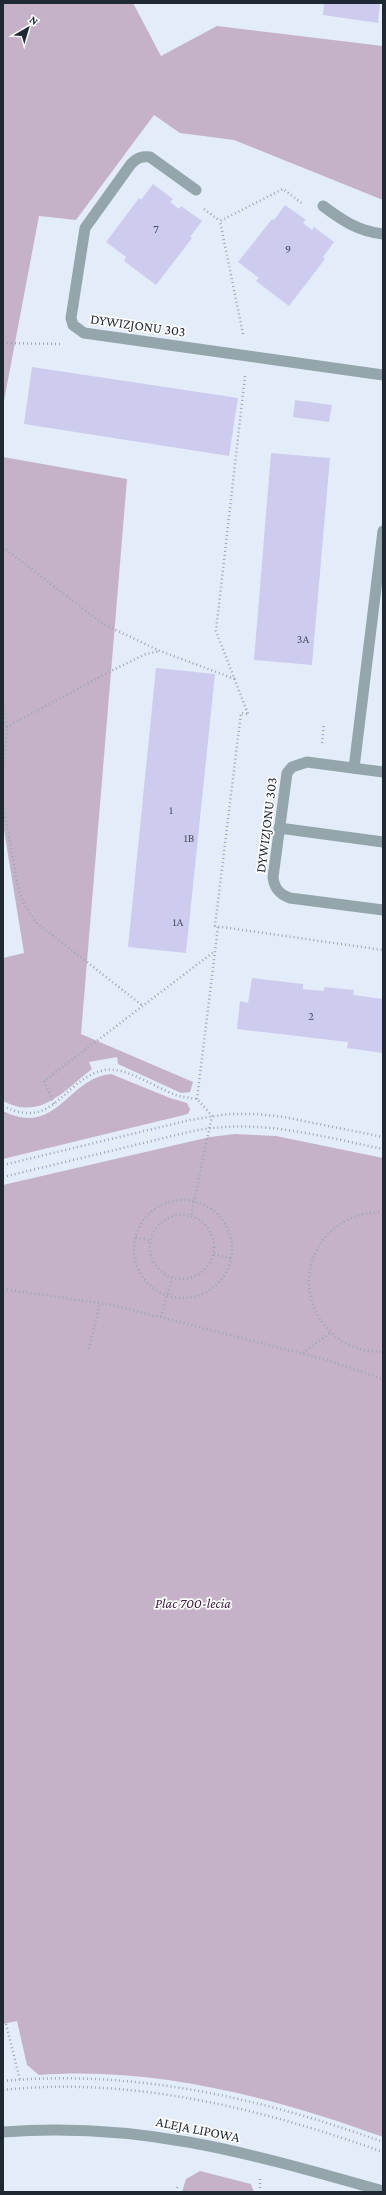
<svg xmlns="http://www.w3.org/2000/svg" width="386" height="2195" viewBox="0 0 386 2195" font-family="'Crimson Pro',serif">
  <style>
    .green { fill: #c5b2c9 }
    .building { fill: #cdccef }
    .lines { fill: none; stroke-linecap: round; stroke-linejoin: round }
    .path { stroke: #9da7b3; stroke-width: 2.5; stroke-dasharray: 1 3; stroke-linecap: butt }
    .service { stroke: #94a6ac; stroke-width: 11 }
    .minor { stroke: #94a6ac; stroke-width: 11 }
    .labels { text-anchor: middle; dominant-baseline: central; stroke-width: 3.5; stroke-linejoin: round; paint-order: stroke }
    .number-label { font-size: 12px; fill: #4a5263 }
    .street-label { font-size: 14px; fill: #1f2934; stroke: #fff }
    .park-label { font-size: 14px; font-style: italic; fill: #3e2144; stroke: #fff }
  </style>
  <rect width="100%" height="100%" fill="#e3edf9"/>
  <g class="green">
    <path d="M3,3H133L161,56L217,26L383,46V200L234,140L180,133L154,115L76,220L39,216L3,406Z"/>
    <path d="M3,457L127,479L81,1034L193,1082L190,1092L181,1093L118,1064L117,1057L89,1062L92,1069C63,1091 41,1121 3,1101V958L24,953L3,824Z"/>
    <path d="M111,1074L170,1098L187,1103L190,1109L188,1114L3,1159V1111C57,1138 67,1078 111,1074Z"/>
    <path d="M235,1134L276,1136L383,1158V2137C275,2098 155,2066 39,2075L27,2065L17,2021L3,2024V1185L210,1137Z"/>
    <path d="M200,2171L251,2184L254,2192H182L186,2179Z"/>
  </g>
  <g class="building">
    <path d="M324,3H380L378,23L323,15Z"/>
    <path d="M153,184L173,199L170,202L179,209L181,206L202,221L190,237L192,238L156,285L124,261L126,257L106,242L139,198L141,200Z"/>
    <path d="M285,205L306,220L303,223L312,230L314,227L334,242L323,257L325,259L289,306L256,281L259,278L238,262L272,219L274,220Z"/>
    <path d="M32,367L238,398L229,456L24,424Z"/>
    <path d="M295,400L332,405L329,422L293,417Z"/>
    <path d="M271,453L330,458L312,665L254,660Z"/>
    <path d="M156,668L215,674L186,953L128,947Z"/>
    <path d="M252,978L303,984V989L324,991V987L354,990L353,995L383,999V1053L347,1048L348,1042L237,1029L240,1001L248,1003Z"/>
  </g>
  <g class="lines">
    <g class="path">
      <path d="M204,209L220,221"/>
      <path d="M243,334L220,221L283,189L303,204"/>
      <path d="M3,343L62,344"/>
      <path d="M245,376L216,631L248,714"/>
      <path d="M3,547L103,624L160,651L235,679"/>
      <path d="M3,706L7,730L3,768"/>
      <path d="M247,714L241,713L215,926L383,950"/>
      <path d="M3,729L111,671L146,654L160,651"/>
      <path d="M322,743L324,724"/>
      <path d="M3,805L19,891L26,908L37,923L143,1006"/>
      <path d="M197,1099L218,927"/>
      <path d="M54,1104L44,1081L215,951"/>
      <path d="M3,1106C55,1132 63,1078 105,1070C125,1066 156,1088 176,1095C183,1097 190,1098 197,1099L212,1116L191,1216"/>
      <path d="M3,1165L190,1120L229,1114H257L284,1117L383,1137"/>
      <path d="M3,1177L193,1131C258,1118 320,1136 383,1149"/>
      <circle cx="183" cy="1249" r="49"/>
      <path d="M383,1213C370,1211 356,1215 345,1221C280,1259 309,1353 383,1352"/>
      <circle cx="182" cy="1247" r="32"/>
      <path d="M136,1237L150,1241"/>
      <path d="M214,1254L231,1259"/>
      <path d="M3,1289L113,1305L327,1360L383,1379"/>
      <path d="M161,1317L172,1278"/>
      <path d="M89,1349L100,1303"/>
      <path d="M303,1353L330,1333"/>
      <path d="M6,2024L20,2080"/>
      <path d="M3,2081C132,2069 262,2098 383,2142"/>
      <path d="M3,2090C131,2076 263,2109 383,2152"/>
      <path d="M176,2192L178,2185"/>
      <path d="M260,2192V2179"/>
    </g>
    <path class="service" d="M323,206C343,221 358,231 383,234"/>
    <g class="minor">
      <path d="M196,190L150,157C141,156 137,158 131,164L85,228L71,318L73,325L84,333L383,375"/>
      <path d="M354,768L383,531"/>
      <path d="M383,772L307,762L292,767L287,773L273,877C274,888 279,894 290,898L383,910"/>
      <path d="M279,828L383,842"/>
      <path d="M3,2132C142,2121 252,2154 383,2191"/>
    </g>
  </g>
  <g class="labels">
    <g class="number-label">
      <text x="156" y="229">7</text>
      <text x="288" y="249">9</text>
      <text x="303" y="639">3A</text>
      <text x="171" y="810">1</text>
      <text x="189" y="838">1B</text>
      <text x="178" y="922">1A</text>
      <text x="311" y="1016">2</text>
    </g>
    <g class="street-label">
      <text transform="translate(138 325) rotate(8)">DYWIZJONU 303</text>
      <text transform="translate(266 825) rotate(-83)">DYWIZJONU 303</text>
      <text transform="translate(198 2129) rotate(11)">ALEJA LIPOWA</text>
    </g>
    <g class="park-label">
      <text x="193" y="1603">Plac 700-lecia</text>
    </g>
  </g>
  <rect width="386" height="2195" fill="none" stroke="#1f2934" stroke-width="8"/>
  <g transform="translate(28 28) rotate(38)" stroke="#ffffff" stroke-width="3" paint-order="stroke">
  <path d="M0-3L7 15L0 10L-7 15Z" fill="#1f2934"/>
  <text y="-6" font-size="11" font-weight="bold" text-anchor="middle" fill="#1f2934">N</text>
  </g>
</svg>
